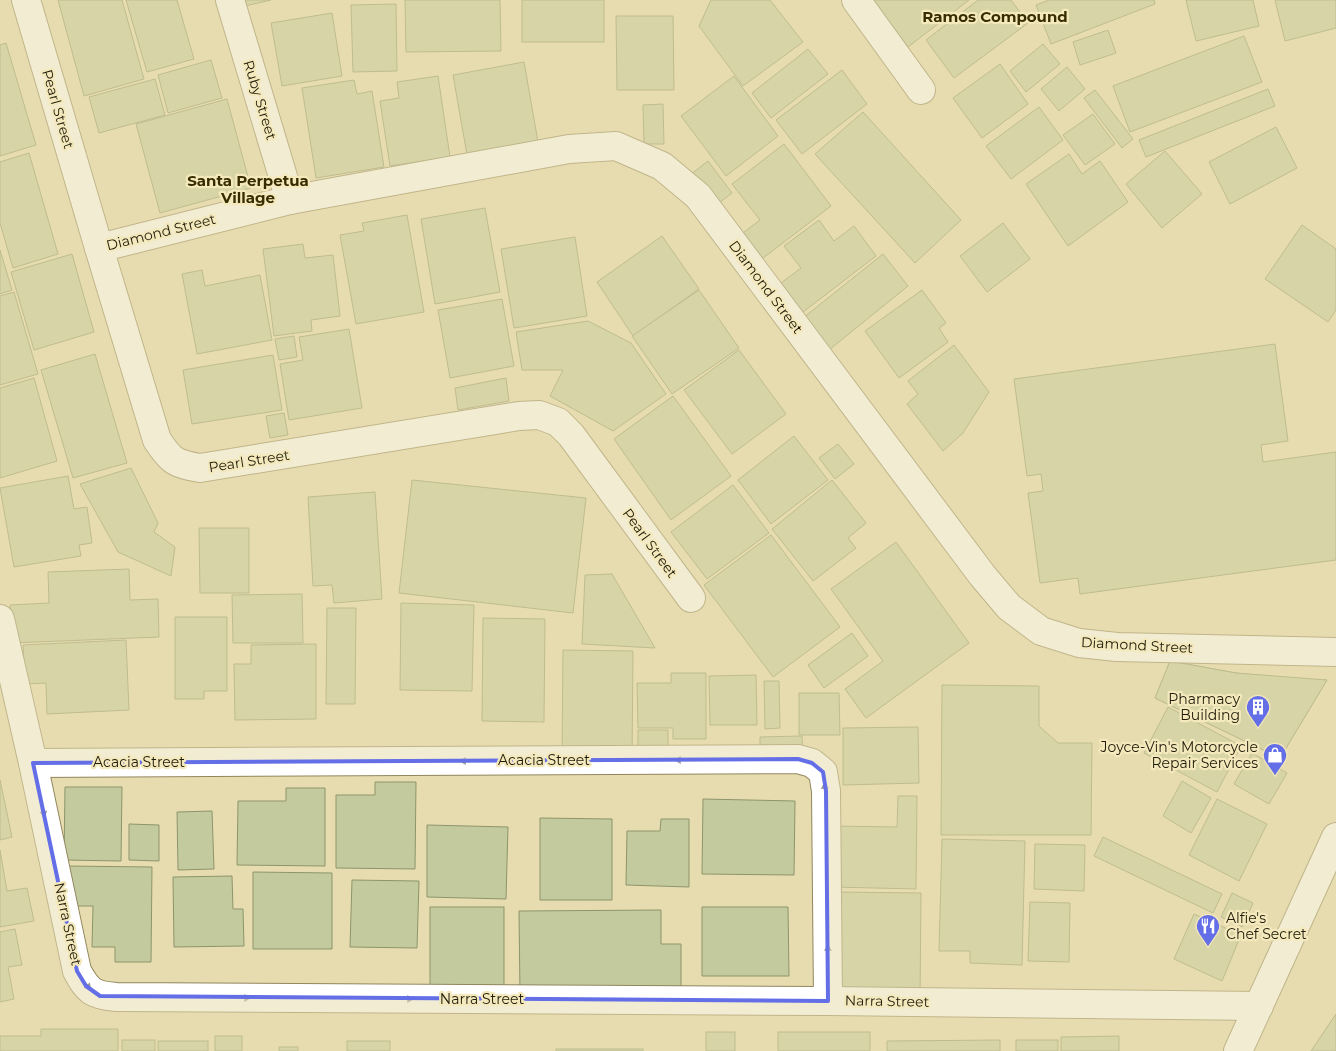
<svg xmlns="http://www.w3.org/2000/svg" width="1336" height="1051" viewBox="0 0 1336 1051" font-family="Montserrat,sans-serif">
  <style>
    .building { fill: #c3ca9e; stroke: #8e956b }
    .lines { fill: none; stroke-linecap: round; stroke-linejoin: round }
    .minor-casing { stroke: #91865d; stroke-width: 30 }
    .secondary-casing { stroke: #91865d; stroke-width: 30 }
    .minor { stroke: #fff; stroke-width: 28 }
    .secondary { stroke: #fff; stroke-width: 28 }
    .oneway { fill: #9a9891 }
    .marked { fill: none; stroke: #636ee7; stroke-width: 4; stroke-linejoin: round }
    .labels { text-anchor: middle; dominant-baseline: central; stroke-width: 4.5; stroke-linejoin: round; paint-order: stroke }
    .street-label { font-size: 14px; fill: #1f1b0a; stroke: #f4e9bc }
    .poi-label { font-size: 14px; fill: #1f1b0a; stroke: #f4e9bc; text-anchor: end }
    .neighbourhood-label { font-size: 15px; font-weight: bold; fill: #362c01; stroke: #f4e9bc }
  </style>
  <rect width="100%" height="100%" fill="#e7dcaf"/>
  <g class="building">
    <path d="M58,0H122L144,79L84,96Z"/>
    <path d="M126,0H177L194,59L147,72Z"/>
    <path d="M244,0H271L245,6Z"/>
    <path d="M405,0H500L501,51L406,52Z"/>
    <rect x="522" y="0" width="82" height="42"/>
    <path d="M711,0H770L803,42L743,86L699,26Z"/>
    <path d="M873,0H969L908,47Z"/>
    <path d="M978,0H1011L1028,23L954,78L926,40Z"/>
    <path d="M1049,0H1154L1155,4L1051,44L1036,5Z"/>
    <path d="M1186,0H1253L1259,26L1196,41Z"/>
    <path d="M1275,0H1336V28L1285,41Z"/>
    <path d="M396,4L397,71L353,72L351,5Z"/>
    <path d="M332,13L342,76L282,86L271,23Z"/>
    <path d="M616,16H673L674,90H617Z"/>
    <path d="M1108,30L1116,53L1080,65L1073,42Z"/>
    <path d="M1244,36L1262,82L1130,132L1113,86Z"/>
    <path d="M6,43L36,145L0,156V45Z"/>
    <path d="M1043,44L1060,64L1026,92L1010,71Z"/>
    <path d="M808,49L828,74L771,118L752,93Z"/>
    <path d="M211,60L222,98L168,113L158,75Z"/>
    <path d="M524,62L538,142L467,155L453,75Z"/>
    <path d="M1000,64L1028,104L982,138L953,98Z"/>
    <path d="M1067,67L1085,89L1059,111L1041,89Z"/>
    <path d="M842,70L867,104L802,154L776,120Z"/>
    <path d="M438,76L450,157L390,166L380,101L399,98L397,82Z"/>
    <path d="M734,76L778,136L726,176L681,116Z"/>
    <path d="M155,79L165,115L99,133L89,97Z"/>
    <path d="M354,80L357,94L372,91L384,167L316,178L302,88Z"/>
    <path d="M1268,89L1275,106L1146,157L1139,140Z"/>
    <path d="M1095,90L1133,139L1122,148L1084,98Z"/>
    <path d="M227,99L251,188L160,213L136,124Z"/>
    <path d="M663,104L664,144H644L643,105Z"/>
    <path d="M1039,107L1063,140L1011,179L986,146Z"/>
    <path d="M863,112L961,220L915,263L815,154Z"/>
    <path d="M1093,114L1115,144L1085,165L1063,135Z"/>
    <path d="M1276,127L1297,168L1230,204L1209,162Z"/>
    <path d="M784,144L831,206L758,262L739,236L760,220L732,184Z"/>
    <path d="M1165,151L1202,194L1162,228L1126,184Z"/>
    <path d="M29,153L58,254L13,268L0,223V162Z"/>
    <path d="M1069,154L1082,174L1100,161L1128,202L1068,246L1026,184Z"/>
    <path d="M708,161L732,193L710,210L686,178Z"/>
    <path d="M485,208L500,292L435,304L421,219Z"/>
    <path d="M407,215L424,312L356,324L340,235L364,231L362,223Z"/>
    <path d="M819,220L834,241L854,226L876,256L803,312L781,283L801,268L784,246Z"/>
    <path d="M1003,223L1030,259L987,292L960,256Z"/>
    <path d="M1302,225L1336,249V310L1328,322L1265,279Z"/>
    <path d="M662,236L699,289L633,336L597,282Z"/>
    <path d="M575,237L587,316L514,328L501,249Z"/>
    <path d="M303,244L305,258L333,255L340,316L311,320L312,331L274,336L263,249Z"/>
    <path d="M0,250L12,290L0,294Z"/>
    <path d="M72,254L94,332L34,350L11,272Z"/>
    <path d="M883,254L908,286L824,354L798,322Z"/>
    <path d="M202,270L205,286L260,275L272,340L197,354L182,274Z"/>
    <path d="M699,290L739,348L672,394L632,336Z"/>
    <path d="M922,290L946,323L939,328L948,342L899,378L865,331Z"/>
    <path d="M14,292L38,374L0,385V296Z"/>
    <path d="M502,299L514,366L450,378L438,310Z"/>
    <path d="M588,321L631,343L666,394L613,431L550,396L563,370H522L516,332Z"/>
    <path d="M349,329L362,408L289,420L280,364L303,360L299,337Z"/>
    <path d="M294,336L297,357L279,360L275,339Z"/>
    <path d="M1275,344L1288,441L1261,445L1263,462L1336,452V560L1080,594L1078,578L1040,583L1028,493L1043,491L1041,474L1027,476L1014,379Z"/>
    <path d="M954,345L989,392L963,433L943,451L907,404L918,394L908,381Z"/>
    <path d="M739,350L786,414L732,454L684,390Z"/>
    <path d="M95,354L127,463L73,478L41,370Z"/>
    <path d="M273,355L282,410L192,424L183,370Z"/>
    <path d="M34,378L57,461L0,478V388Z"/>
    <path d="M506,378L509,401L458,410L455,388Z"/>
    <path d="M673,396L731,476L671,520L614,439Z"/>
    <path d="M284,413L288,435L270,438L266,416Z"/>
    <path d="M794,436L828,480L771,524L738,480Z"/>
    <path d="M838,444L854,464L835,479L819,458Z"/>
    <path d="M131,468L158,523L154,532L175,547L171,576L118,552L80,484Z"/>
    <path d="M68,476L74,509L87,507L92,543L79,545L81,556L14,567L0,488Z"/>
    <path d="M412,480L586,498L573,613L399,593Z"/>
    <path d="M832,480L866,523L848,538L856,548L813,581L772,529Z"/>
    <path d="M733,485L769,533L707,579L671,532Z"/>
    <path d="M375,492L382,599L334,603L332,585L313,586L308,497Z"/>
    <path d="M199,528H249V593H200Z"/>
    <path d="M771,535L840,627L773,677L704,585Z"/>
    <path d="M896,542L969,643L866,718L845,689L883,661L831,589Z"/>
    <path d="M129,569L130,600L158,599L159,637L12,643L10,605L49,603L48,572Z"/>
    <path d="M612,574L655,648L582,644L585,575Z"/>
    <path d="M302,594L303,643H233L232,595Z"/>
    <path d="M401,603L474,605L472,691L400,690Z"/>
    <path d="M327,608H356L355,704H326Z"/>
    <path d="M175,617H227V691H204V699H175Z"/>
    <path d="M483,618L545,619L544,722L482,721Z"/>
    <path d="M852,633L868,656L824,688L808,665Z"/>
    <path d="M126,640L129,710L47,714L46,683L25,684L23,645Z"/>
    <path d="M316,644V719L235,720L234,664H251V645Z"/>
    <path d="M563,650L633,651L632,759L562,758Z"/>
    <path d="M1170,661L1236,673L1300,679L1327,680L1280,758L1155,698Z"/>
    <path d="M1170,661L1236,673L1327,680L1280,758L1155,698Z"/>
    <path d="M671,673H706V739H673V728H638L637,683H671Z"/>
    <path d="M756,675L757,725H710L709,676Z"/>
    <path d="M764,681H779L780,728L765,729Z"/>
    <path d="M942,685L1039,686V726L1058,743H1092L1091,835H941Z"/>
    <path d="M799,693H839L840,735H799Z"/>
    <path d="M1168,707L1241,746L1217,792L1144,753Z"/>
    <path d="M918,727L919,783L843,785V728Z"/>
    <path d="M638,730H668V757L638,759Z"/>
    <path d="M802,736L803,759L760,761V737Z"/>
    <path d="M1252,753L1287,773L1269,804L1234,784Z"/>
    <path d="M0,780L12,837L0,840Z"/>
    <path d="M1182,781L1211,798L1191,833L1163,816Z"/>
    <path d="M375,782H416L415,869L336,868V795H375Z"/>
    <path d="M65,787H122L121,861L64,860Z"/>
    <path d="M286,788H325V866L237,865L238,801H286Z"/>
    <path d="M898,796H917L916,889L833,887L834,826L897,827Z"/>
    <path d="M703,799L795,801L794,875L702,874Z"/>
    <path d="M1217,799L1267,824L1239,881L1189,855Z"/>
    <path d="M212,811L214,869L178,870L177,812Z"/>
    <path d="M540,818L612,819V900H540Z"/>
    <path d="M661,819H689V887L626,885L627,831H660Z"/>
    <path d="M129,824L159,825V861L129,860Z"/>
    <path d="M427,825L508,827L506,899L427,897Z"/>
    <path d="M1103,837L1222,894L1213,913L1094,856Z"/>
    <path d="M942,839L1025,841L1022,965L970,963V951H939Z"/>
    <path d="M1035,844L1085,845L1084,891L1034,889Z"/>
    <path d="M0,850L7,891L27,888L34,921L0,927Z"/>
    <path d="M66,866L152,867L151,962H115V947H92L93,906H66Z"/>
    <path d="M253,872L332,873V949H253Z"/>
    <path d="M232,876L233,909H243L244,946L174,947L173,877Z"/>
    <path d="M352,880L419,881L417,948L350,947Z"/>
    <path d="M838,892L921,893L920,1000L836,999Z"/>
    <path d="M1232,893L1253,903L1242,927L1221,917Z"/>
    <path d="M1030,902L1070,903L1069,962L1028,961Z"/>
    <rect x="430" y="907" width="74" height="89"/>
    <path d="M702,907H788L789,976H702Z"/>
    <path d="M661,910V944H681V994L520,995L519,911Z"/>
    <path d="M1194,914L1241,935L1222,981L1174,959Z"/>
    <path d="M15,929L22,965L8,967L14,999L0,1002V932Z"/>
    <path d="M1336,1014V1051H1311Z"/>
    <path d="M41,1029H118V1051H0V1036H41Z"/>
    <rect x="706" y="1032" width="29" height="19"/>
    <rect x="778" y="1032" width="92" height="19"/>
    <rect x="215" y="1036" width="27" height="15"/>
    <path d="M1119,1036V1051H1061V1037Z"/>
    <rect x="122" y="1040" width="33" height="11"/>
    <path d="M1000,1040V1051H887V1041Z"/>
    <rect x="1016" y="1040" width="42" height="11"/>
    <rect x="158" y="1041" width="50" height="10"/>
    <rect x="347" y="1041" width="43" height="10"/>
    <rect x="279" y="1047" width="19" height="4"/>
    <rect x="556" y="1049" width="87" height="2"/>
  </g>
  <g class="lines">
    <g class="minor-casing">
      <g id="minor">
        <path d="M26,0L99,248L157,440C171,461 175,464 200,468L519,416L539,415L558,422L571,435L691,598"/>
        <path d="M230,0L290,200"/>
        <path d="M856,0L921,90"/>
        <path d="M99,248L290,200L569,149L616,146L662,166L698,196L982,575L1009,607L1041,631L1079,643L1117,647L1336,652"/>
        <path d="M0,619L33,763L77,971C88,991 92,995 116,997L828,1001L1259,1006"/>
        <path d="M33,763L798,759L812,763L823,772L826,791L828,1001"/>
      </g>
    </g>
    <g class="secondary-casing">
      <path id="secondary" d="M1238,1051L1336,837"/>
    </g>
    <use href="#minor" class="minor"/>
    <use href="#secondary" class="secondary"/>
  </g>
  <defs><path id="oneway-solid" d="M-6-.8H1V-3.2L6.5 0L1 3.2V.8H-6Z" transform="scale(1.25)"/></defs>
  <g class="oneway">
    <use href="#oneway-solid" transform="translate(682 760) rotate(180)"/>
    <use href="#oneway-solid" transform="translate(467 761) rotate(180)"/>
    <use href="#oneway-solid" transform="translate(825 790) rotate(-95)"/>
    <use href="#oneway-solid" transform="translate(43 810) rotate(78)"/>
    <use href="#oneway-solid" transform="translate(828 952) rotate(-91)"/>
    <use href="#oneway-solid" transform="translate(86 984) rotate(51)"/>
    <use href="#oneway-solid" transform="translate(243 998)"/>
    <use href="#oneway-solid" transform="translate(406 999)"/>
  </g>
  <path d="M0 0H1336V1051H0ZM798,759L812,763L823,772L826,791L828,1001L100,996L86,986L77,971L33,763Z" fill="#e7dcaf" fill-opacity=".55" fill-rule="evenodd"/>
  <path class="marked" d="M798,759L812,763L823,772L826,791L828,1001L100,996L86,986L77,971L33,763Z"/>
  <defs>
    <g id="building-pin" transform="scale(1.25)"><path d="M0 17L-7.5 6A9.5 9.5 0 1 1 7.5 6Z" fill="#636ee7" stroke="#f4e9bc"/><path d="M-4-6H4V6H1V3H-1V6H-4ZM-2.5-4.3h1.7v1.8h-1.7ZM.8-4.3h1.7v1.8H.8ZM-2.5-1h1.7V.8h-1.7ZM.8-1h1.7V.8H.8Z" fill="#fff"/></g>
    <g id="shop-pin" transform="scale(1.25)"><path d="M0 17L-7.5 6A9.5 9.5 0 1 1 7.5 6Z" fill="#636ee7" stroke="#f4e9bc"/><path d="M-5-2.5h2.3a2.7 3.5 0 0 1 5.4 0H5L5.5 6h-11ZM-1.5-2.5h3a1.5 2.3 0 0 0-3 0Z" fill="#fff"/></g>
    <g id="restaurant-pin" transform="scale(1.25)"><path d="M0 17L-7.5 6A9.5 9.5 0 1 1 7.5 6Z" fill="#636ee7" stroke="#f4e9bc"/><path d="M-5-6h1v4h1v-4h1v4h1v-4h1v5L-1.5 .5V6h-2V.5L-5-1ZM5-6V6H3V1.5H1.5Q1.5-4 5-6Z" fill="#fff"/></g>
  </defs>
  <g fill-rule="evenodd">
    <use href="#building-pin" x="1258" y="707"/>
    <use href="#shop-pin" x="1275" y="755"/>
    <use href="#restaurant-pin" x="1208" y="926"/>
  </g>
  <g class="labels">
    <g class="street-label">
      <text transform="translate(260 100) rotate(73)">Ruby Street</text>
      <text transform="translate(58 109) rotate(74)">Pearl Street</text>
      <text transform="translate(161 232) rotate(-14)">Diamond Street</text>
      <text transform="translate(766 287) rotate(53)">Diamond Street</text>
      <text transform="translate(249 461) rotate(-9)">Pearl Street</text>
      <text transform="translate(650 543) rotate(54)">Pearl Street</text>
      <text transform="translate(1137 645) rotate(3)">Diamond Street</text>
      <text x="544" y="760">Acacia Street</text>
      <text x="139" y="762">Acacia Street</text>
      <text transform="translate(68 924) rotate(78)">Narra Street</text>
      <text x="482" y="999">Narra Street</text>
      <text transform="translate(887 1001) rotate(1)">Narra Street</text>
    </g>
    <g class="poi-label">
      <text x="1240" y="699">Pharmacy<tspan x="1240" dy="16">Building</tspan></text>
      <text x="1258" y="747">Joyce-Vin's Motorcycle<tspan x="1258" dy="16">Repair Services</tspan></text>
      <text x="1226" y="918" text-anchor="start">Alfie's<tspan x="1226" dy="16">Chef Secret</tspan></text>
    </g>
    <g class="neighbourhood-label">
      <text x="995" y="16">Ramos Compound</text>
      <text x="248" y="180">Santa Perpetua<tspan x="248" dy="17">Village</tspan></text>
    </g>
  </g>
</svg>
